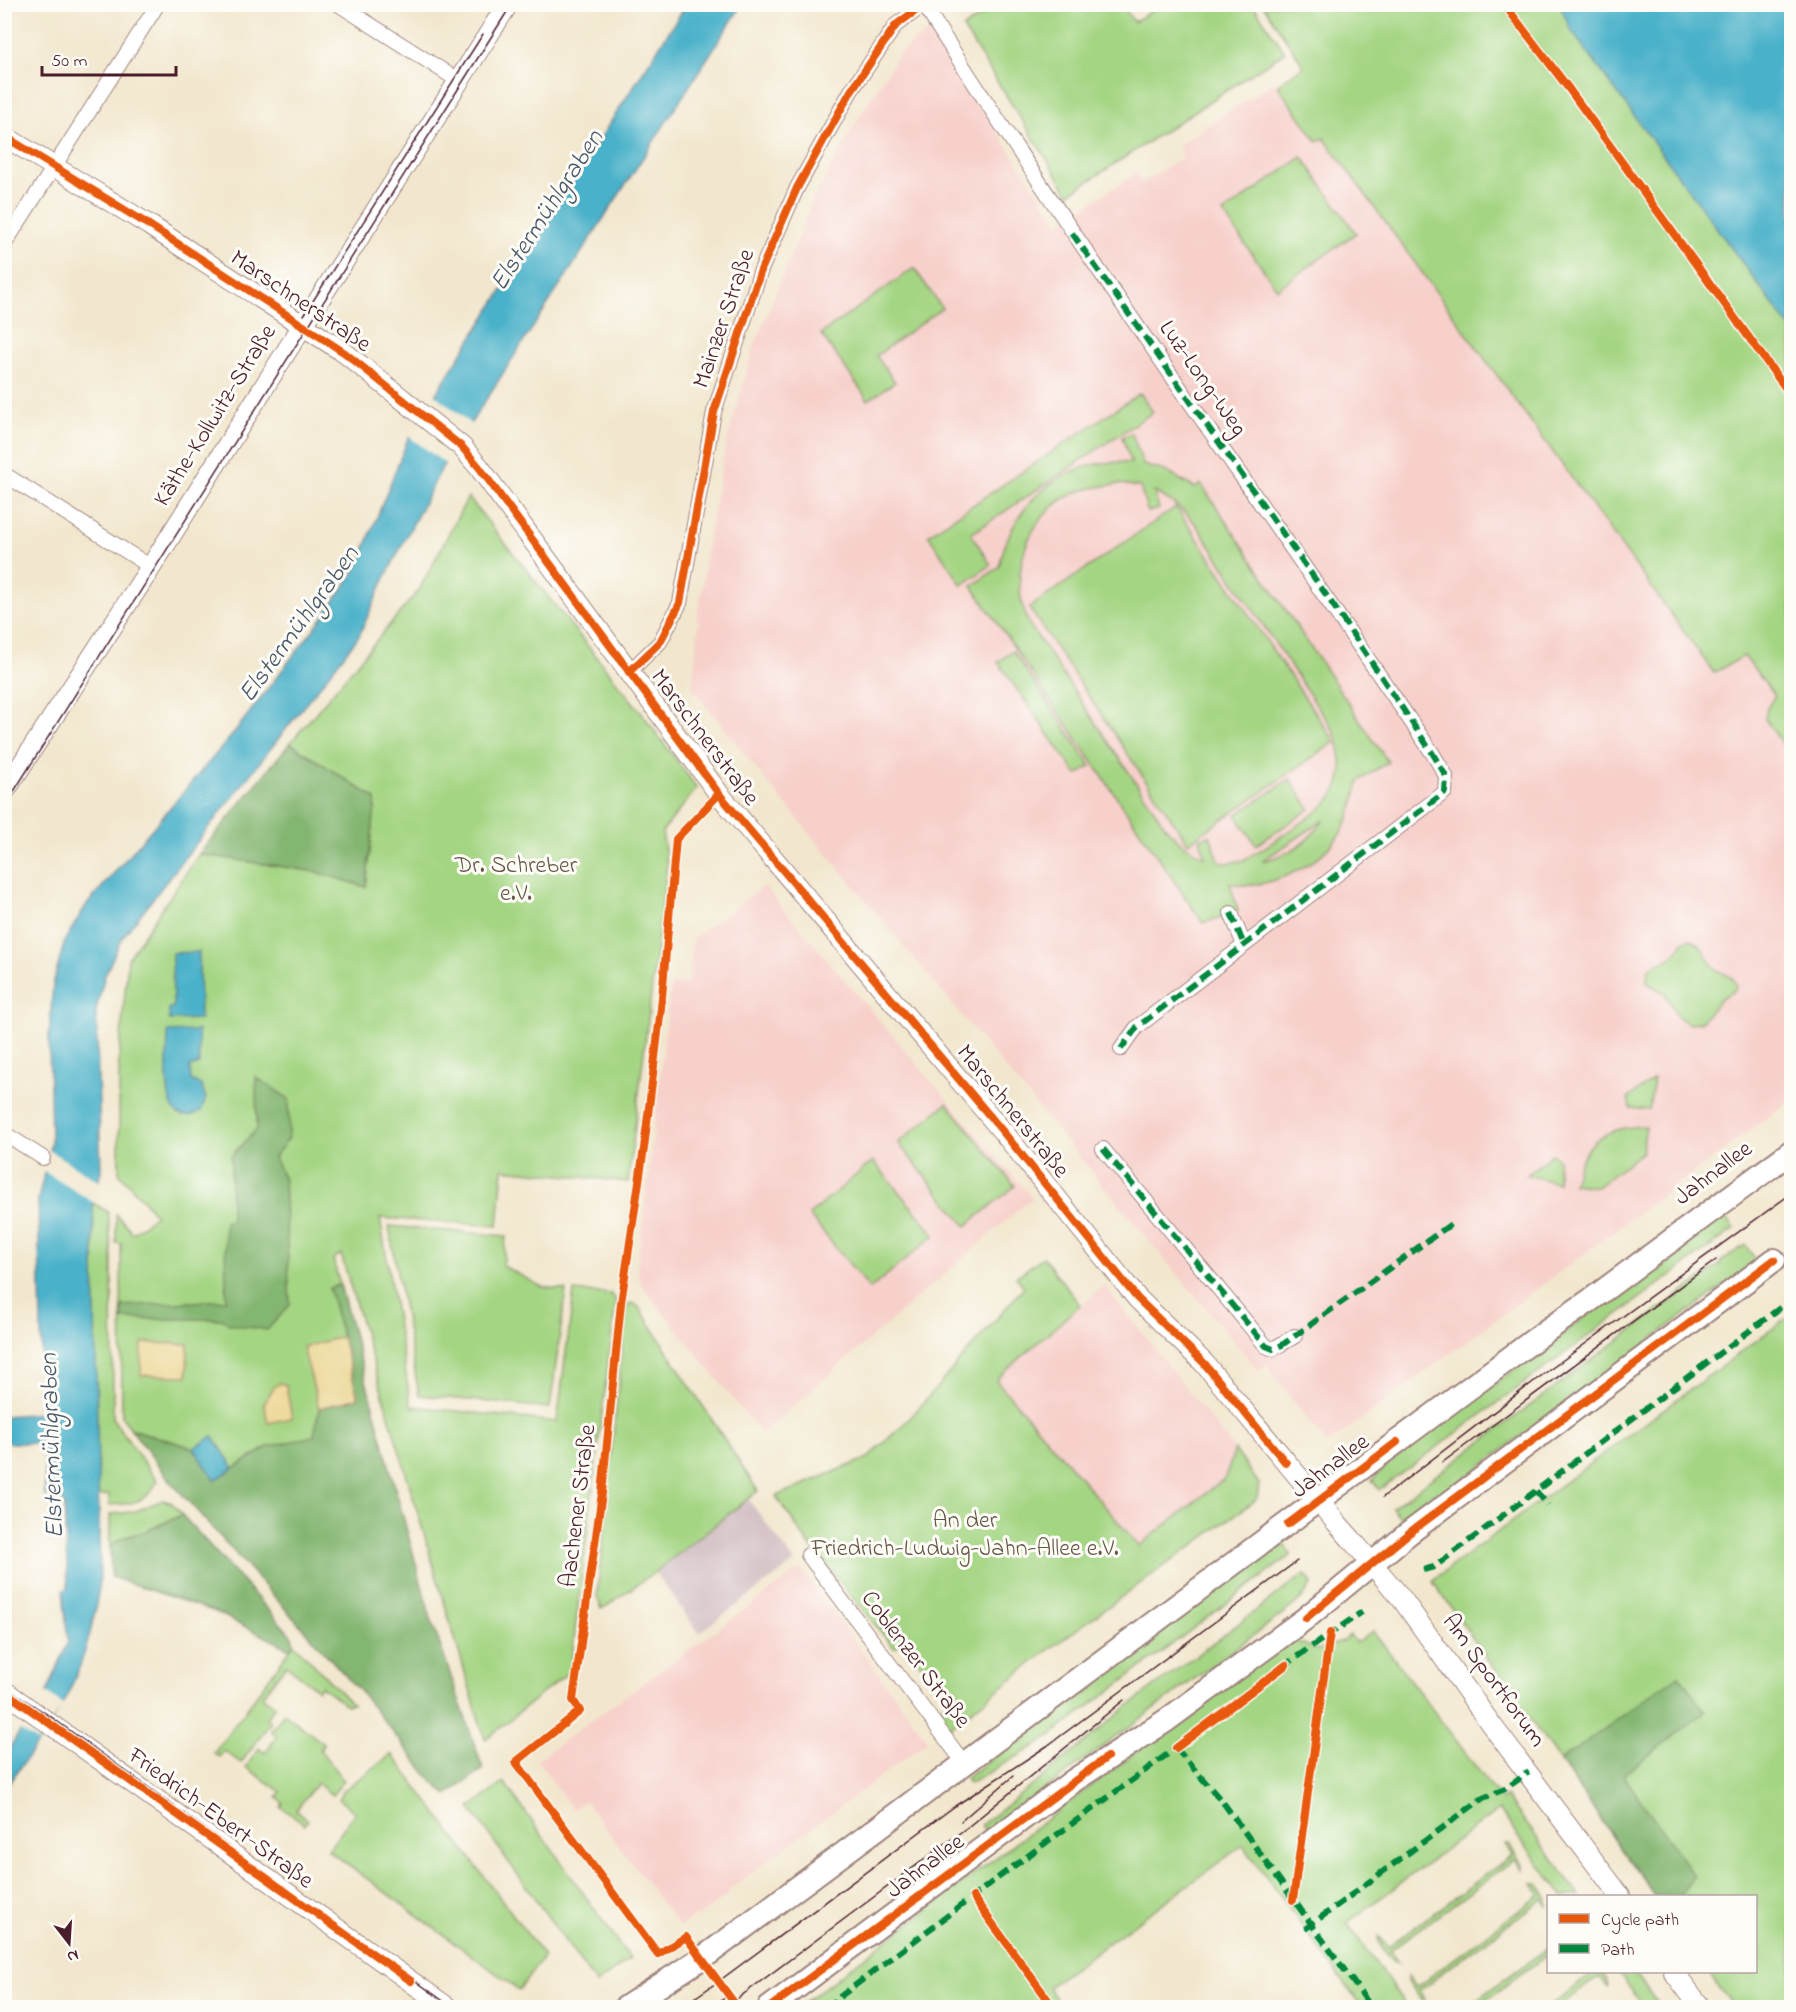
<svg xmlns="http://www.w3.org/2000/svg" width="1796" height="2012" viewBox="0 0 1796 2012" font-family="'Indie Flower',sans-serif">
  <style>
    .built { fill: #f7d0cb }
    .industrial { fill: #d2bec2 }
    .green { fill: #a4d583; stroke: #777a57; stroke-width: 1.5; fill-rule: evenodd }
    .forest { fill: #83b671; stroke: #666a4e; stroke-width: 1.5 }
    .sand { fill: #eeda9e; stroke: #9c7c64; stroke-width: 1.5 }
    .water { fill: #4ab1c9; stroke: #4a687a; stroke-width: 1.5 }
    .pier { fill: #f2e7ce }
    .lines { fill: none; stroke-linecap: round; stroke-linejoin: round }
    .street-casing { stroke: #9e837c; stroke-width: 16 }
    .secondary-casing { stroke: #9e837c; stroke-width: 22 }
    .primary-casing { stroke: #9e837c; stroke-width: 26 }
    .street { stroke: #fff; stroke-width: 14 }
    .secondary { stroke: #fff; stroke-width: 20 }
    .primary { stroke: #fff; stroke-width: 22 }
    .tram { stroke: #4a1f2b; stroke-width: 1.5 }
    .secondary-bridge-casing { stroke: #9e837c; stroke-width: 22; stroke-linecap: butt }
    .secondary-bridge { stroke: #fff; stroke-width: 20 }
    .quiet { stroke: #00873e; stroke-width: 6; stroke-dasharray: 12 6; stroke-linecap: butt }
    .cycleway-casing { stroke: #fdfcf7; stroke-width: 11 }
    .cycleway { stroke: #e8590c; stroke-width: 8 }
    .labels { text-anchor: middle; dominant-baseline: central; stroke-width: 6; stroke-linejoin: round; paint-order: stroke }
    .street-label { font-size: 24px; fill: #4a1f2b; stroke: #fdfcf7 }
    .park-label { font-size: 24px; fill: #655645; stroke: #fdfcf7 }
    .water-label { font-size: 26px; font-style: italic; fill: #4a596a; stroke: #fdfcf7 }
  </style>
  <rect width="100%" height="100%" fill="#fdfcf7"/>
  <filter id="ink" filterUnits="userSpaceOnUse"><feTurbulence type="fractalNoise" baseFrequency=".0167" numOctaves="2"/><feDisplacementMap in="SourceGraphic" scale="12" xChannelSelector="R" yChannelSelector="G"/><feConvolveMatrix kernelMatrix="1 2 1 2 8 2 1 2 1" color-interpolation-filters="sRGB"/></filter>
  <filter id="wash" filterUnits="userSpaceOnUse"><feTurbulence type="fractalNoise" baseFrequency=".008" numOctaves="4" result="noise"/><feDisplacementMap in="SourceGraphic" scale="24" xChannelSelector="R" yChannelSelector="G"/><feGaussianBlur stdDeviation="1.35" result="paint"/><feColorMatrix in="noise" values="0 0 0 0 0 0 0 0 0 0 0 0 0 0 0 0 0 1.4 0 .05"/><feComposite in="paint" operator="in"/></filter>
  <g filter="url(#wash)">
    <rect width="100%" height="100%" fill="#f2e7ce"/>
    <g class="built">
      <path d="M930,30L1059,224L1136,173L1142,183L1184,156L1178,145L1274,82L1317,141L1324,137L1713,673L1744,655L1776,696L1767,708L1765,719L1792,756L1791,1100L1327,1445L1266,1365L1258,1370L1186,1285L762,776L692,688L699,620H696L702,592L706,551L725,448L753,349L813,200L855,124L900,52Z"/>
      <path d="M764,886L1032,1198L761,1434L642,1286L637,1270L671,984H688L693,938Z"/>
      <path d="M1104,1285L1235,1450L1225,1478L1139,1546L996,1380Z"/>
      <path d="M801,1569L928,1741L729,1890L728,1895L698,1917L696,1915L680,1927L585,1801L573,1810L537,1760Z"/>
    </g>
    <path class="industrial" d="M748,1499L795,1562L699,1633L655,1572Z"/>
    <g class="green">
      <path d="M998,5H1122L1134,22L1161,5H1253L1285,52L1069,194L963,28Z"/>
      <path d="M1263,5H1560L1572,30L1791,329V756L1765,719L1767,708L1775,696L1744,656L1714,673L1324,138L1317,141L1277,85L1304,66Z"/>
      <path d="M1302,157L1356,233L1277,289L1223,213Z"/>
      <path d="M914,268L942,308L876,356L895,382L868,400L821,334Z"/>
      <path d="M1140,393L1153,412L971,534L991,565L962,585L928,535Z"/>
      <path d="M1132,433L1143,465L1165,471L1195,488L1201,484L1388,762L1359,781C1355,799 1351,818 1340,834C1322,861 1285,881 1253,885C1246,886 1237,884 1230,883L1238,911L1203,923L972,586L999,567C1012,504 1063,456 1131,463L1122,437ZM1120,484L1140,487L1148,512L1159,509L1154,492C1171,500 1183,509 1195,523L1334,731C1353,787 1335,800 1291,830C1275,840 1260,852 1243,860L1228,863L1219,861L1210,835L1200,839L1205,857L1185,846L1167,829L1029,624C1007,578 1025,514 1075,493C1089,487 1104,486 1120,484ZM1324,820C1309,842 1287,856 1262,861Z"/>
      <path d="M468,497L640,711L697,788L662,832L667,864L628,1182L503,1169L498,1226L380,1218L411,1406L557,1422L574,1291L611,1294L616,1300L570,1671L485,1740L341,1254L333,1259L393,1487L172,1483L122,1417L121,1244L116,1243V1214L133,1233L156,1215L119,1173V1059L128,958L199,854L317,872L366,887L375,800L290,743L419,590Z"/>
      <path d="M1176,507L1335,742L1188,843L1029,608Z"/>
      <path d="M1013,651L1091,766L1077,775L998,662Z"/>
      <path d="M1290,779L1310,809L1256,845L1236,815Z"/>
      <path d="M1690,939C1704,944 1706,959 1715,968C1723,976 1734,973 1736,986L1735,990L1720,999L1702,1021L1689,1024L1677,1016L1665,993L1647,983C1646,957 1662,967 1674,955C1680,949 1681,941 1690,939Z"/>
      <path d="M1654,1079L1649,1110L1630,1108L1628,1098Z"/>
      <path d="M947,1103L1015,1186L966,1226L898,1143Z"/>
      <path d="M1646,1126L1642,1152L1597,1187L1573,1184C1584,1140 1602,1128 1646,1126Z"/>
      <path d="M1552,1154L1558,1159V1183L1527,1175Z"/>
      <path d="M873,1161L935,1235L870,1289L809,1215Z"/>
      <path d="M93,1203L108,1212L112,1256L113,1419L157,1481C148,1503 131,1504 109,1505V1495L98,1496Z"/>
      <path d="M1723,1214L1734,1229L1379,1490L1372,1480L1393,1460Z"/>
      <path d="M389,1226L506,1236L503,1266L542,1287L566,1290L550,1408L419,1395Z"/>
      <path d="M1745,1245L1757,1261L1434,1501L1414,1513L1400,1518L1392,1508L1721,1264L1720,1262Z"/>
      <path d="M1043,1257L1080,1305L996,1380L1139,1546L1225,1478L1235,1450L1259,1484L1257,1499L1051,1648L948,1729L935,1713L949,1699L903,1642L894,1648L810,1546L776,1496L868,1458L911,1417L1024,1287L1016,1277Z"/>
      <path d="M633,1303L639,1307L758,1491L655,1572L602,1609L597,1597L626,1311L628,1304Z"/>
      <path d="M1791,1315V2007H1734L1708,1972H1756V1896H1655L1433,1582L1438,1576Z"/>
      <path d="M163,1500L172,1503L182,1515L144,1532L122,1538L110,1546V1514L133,1512Z"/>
      <path d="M1284,1544L1291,1555L1039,1744L969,1784L966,1778L1257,1561Z"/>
      <path d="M1305,1574L1312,1584L1304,1596L1293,1606L986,1833L981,1825L1038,1781L1123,1710Z"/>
      <path d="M1373,1631L1501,1800L1506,1796L1580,1896H1563L1499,1810L1347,1923L1407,2007H1362L1243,1845L1048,1987L1062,2007L797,2008L1140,1749L1291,1639L1318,1650L1342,1641L1350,1635L1356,1643Z"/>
      <path d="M294,1644L352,1704L346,1705L321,1686L318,1690L286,1665L262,1696L275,1706L266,1718L271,1722L241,1763L224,1751L219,1757L214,1753Z"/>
      <path d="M284,1713L324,1744L320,1750L344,1781L332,1795L317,1783L296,1810L308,1820L305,1824L281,1807L283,1803L277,1798L281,1792L246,1767L259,1748L265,1753L277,1736L271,1731Z"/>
      <path d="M392,1754L544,1956L519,1990L328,1850L355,1812L338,1799L344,1790Z"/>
      <path d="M504,1782L630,1959L596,1984L470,1808Z"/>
      <path d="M1505,1845H1509L1523,1865V1870L1515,1859L1390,1951L1398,1963C1389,1961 1378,1946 1379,1936L1388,1947L1512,1855Z"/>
      <path d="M1533,1884H1538L1548,1899V1906L1543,1899L1419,1990L1425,2000H1421L1408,1982V1976L1416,1987L1540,1895Z"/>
      <path d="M1548,1948V1954L1476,2007H1466Z"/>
      <path d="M1596,1972H1602L1607,1980L1608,1988L1600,1977L1557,2007H1547Z"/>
      <path d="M1618,1972H1634L1661,2007H1644Z"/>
    </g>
    <g class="forest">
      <path d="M290,743L376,799L366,887L317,872L199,854Z"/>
      <path d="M256,1077L289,1099V1138L274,1157L284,1180L290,1305L267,1330L229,1324L222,1319H122V1306L226,1300L225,1222L231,1220V1156L257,1129Z"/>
      <path d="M340,1285L431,1619L483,1769L447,1795L433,1782L362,1694L172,1483L131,1429L194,1448L215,1480L268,1447L314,1436L319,1408L358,1398L329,1288Z"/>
      <path d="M182,1515L292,1636L294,1644L290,1649L216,1612L111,1577L110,1546L122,1538L144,1532Z"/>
      <path d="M1679,1675L1705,1712L1623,1775L1694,1876L1679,1896H1655L1560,1761Z"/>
    </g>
    <g class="sand">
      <path d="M342,1337L358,1398L319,1408L303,1347Z"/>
      <path d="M142,1343L188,1344L187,1376L141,1375Z"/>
      <path d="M280,1383L286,1385L292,1418L268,1423L264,1403L274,1387Z"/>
    </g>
    <g class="water">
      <path d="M686,5H742L443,466L383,582L359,636L122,938L105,975L96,1010L101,1171L93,1203L100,1578C95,1620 85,1663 64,1701C48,1731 24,1761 5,1789V1754L48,1690L68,1642L63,1591L68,1588L64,1503L57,1496H45L44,1443H4L5,1416L43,1413L38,1200L51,1143L49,1036L53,984L65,940L85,907L233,734L320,621L357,568L407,441L442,384Z"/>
      <path d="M1560,5H1791V329L1571,30Z"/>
      <path d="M199,952L200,1019L169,1020V1008H173L172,953Z"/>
      <path d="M198,1031L199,1064L190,1067L191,1080L201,1085L206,1098L201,1111C157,1138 168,1054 168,1032Z"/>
      <path d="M213,1436L234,1468L215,1480L194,1448Z"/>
    </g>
    <g class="pier">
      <path d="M433,393L472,425L447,465L407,435Z"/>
      <path d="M47,1149L101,1183L96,1204L42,1170Z"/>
      <path d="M45,1692L63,1705L38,1742L19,1730Z"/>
    </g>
  </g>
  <g filter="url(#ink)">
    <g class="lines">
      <g class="street-casing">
        <g id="street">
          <path d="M338,4L459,81"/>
          <path d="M924,5C1085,260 1264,504 1433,754L1446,776L1445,792L1137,1027L1121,1049"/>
          <path d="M4,245L158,4"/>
          <path d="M4,474L151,567"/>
          <path d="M629,672L660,642L680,603L714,412L761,270L797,188L851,91L896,25L925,4"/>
          <path d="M1231,913L1244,945"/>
          <path d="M4,1133L43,1158"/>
          <path d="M1103,1149L1266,1346L1273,1349L1295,1336"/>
          <path d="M808,1555L964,1763"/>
          <path d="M4,1711L13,1697"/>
        </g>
      </g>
      <g class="secondary-casing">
        <g id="secondary">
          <path d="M4,136L149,225L345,353L462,447L479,467L719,794L1004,1133L1137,1298L1204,1363L1336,1522"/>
          <path d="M4,792L151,567L303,325L508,4"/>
          <path d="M1351,1539L1402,1599L1490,1723L1620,1896"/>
          <path d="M4,1691L448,2008"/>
          <path d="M1674,1972L1701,2008"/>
        </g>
      </g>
      <g class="primary-casing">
        <g id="primary">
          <path d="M625,2008L711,1952L1546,1331L1592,1299L1792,1151"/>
          <path d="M769,2008L1073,1781L1167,1720L1306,1618L1409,1533L1774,1260"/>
        </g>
      </g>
      <use href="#street" class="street"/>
      <use href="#secondary" class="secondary"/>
      <use href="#primary" class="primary"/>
      <g class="tram">
        <path d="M304,315L483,34"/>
        <path d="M4,807L512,4"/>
        <path d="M1443,1462L1716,1260"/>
        <path d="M1383,1497L1537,1379L1792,1193"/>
        <path d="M4,1686L54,1719L453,2008"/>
        <path d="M4,1697L70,1741"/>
        <path d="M961,1821L1013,1776"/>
        <path d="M680,2008L719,1981L955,1806L1047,1746L1297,1561"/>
        <path d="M710,2008L731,1994"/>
        <path d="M725,2008L969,1826L1124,1700"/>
      </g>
      <g class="secondary-bridge-casing">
        <path id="secondary-bridge" d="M1336,1522L1351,1539"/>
      </g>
      <use href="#secondary-bridge" class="secondary-bridge"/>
      <g class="quiet">
        <path d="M1072,233L1329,599L1433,754L1446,776L1445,792L1137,1027L1121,1049"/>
        <path d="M1231,913L1244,945"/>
        <path d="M1103,1149L1266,1346L1273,1349L1282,1345L1451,1224"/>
        <path d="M1536,1491L1548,1505"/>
        <path d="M1423,1570L1434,1567L1792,1299"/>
        <path d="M1282,1667L1362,1612"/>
        <path d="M1176,1748L1225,1805L1372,2008"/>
        <path d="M1305,1929L1483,1798L1505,1789L1529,1772"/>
        <path d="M825,2008L1003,1874L1180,1745"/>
      </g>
      <g class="cycleway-casing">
        <g id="cycleway">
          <path d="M1504,4L1569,89L1792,397"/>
          <path d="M4,136L149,225L345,353L462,447L479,467L719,794L1004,1133L1137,1298L1204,1363L1286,1463"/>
          <path d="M629,672L660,642L680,603L714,412L761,270L797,188L851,91L896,25L925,4"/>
          <path d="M719,794L676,839L661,1008L644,1148L621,1303L602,1493L573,1700L580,1711L516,1762L658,1954L686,1937L738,2008"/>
          <path d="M1288,1524L1397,1442"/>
          <path d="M1306,1618L1409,1533L1774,1260"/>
          <path d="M4,1691L411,1981"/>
          <path d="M1176,1748L1286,1665"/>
          <path d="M973,1897L1054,2008"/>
          <path d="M1293,1900L1330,1633"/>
          <path d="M769,2008L1107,1757"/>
        </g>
      </g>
      <use href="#cycleway" class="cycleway"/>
    </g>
  </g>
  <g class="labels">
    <g class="street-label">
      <text transform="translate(300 302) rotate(34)">Marschnerstraße</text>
      <text transform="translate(725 319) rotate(-71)">Mainzer Straße</text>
      <text transform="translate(1202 379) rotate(55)">Luz-Long-Weg</text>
      <text transform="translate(216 416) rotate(-58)">Käthe-Kollwitz-Straße</text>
      <text transform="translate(704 738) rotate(53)">Marschnerstraße</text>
      <text transform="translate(1012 1112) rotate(51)">Marschnerstraße</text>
      <text transform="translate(1714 1174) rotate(-37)">Jahnallee</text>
      <text transform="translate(1331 1467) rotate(-37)">Jahnallee</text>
      <text transform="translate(579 1506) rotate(-83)">Aachener Straße</text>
      <text transform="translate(915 1660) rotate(53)">Coblenzer Straße</text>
      <text transform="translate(1493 1681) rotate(54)">Am Sportforum</text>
      <text transform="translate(220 1819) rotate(36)">Friedrich-Ebert-Straße</text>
      <text transform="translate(926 1867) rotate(-37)">Jahnallee</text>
    </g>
    <g class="park-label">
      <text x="516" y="866">Dr. Schreber<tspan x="516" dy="28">e.V.</tspan></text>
      <text x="965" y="1521">An der<tspan x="965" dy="28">Friedrich-Ludwig-Jahn-Allee e.V.</tspan></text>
    </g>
    <g class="water-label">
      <text transform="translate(548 211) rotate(-57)">Elstermühlgraben</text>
      <text transform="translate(300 625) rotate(-54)">Elstermühlgraben</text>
      <text transform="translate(53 1446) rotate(-92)">Elstermühlgraben</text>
    </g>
  </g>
  <rect width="1796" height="2012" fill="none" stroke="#fdfcf7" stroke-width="24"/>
  <rect x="1547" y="1895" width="210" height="78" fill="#fdfcf7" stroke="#b5a4a5" stroke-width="1.5"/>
  <rect x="1559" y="1914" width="30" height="9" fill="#e8590c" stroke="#b5a4a5" stroke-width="1.5"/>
  <text x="1601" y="1925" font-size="18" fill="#4a1f2b">Cycle path</text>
  <rect x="1559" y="1944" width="30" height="9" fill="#00873e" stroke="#b5a4a5" stroke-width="1.5"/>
  <text x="1601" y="1955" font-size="18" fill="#4a1f2b">Path</text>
  <g transform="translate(69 1943) rotate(163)" stroke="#fdfcf7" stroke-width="4.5" paint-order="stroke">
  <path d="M0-4.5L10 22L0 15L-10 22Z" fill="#4a1f2b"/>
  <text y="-9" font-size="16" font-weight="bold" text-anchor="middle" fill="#4a1f2b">N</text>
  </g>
  <path d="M42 66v9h134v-9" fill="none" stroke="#4a1f2b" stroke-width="3"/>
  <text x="51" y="66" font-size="18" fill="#4a1f2b" stroke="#fdfcf7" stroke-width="4.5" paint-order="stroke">50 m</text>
</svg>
